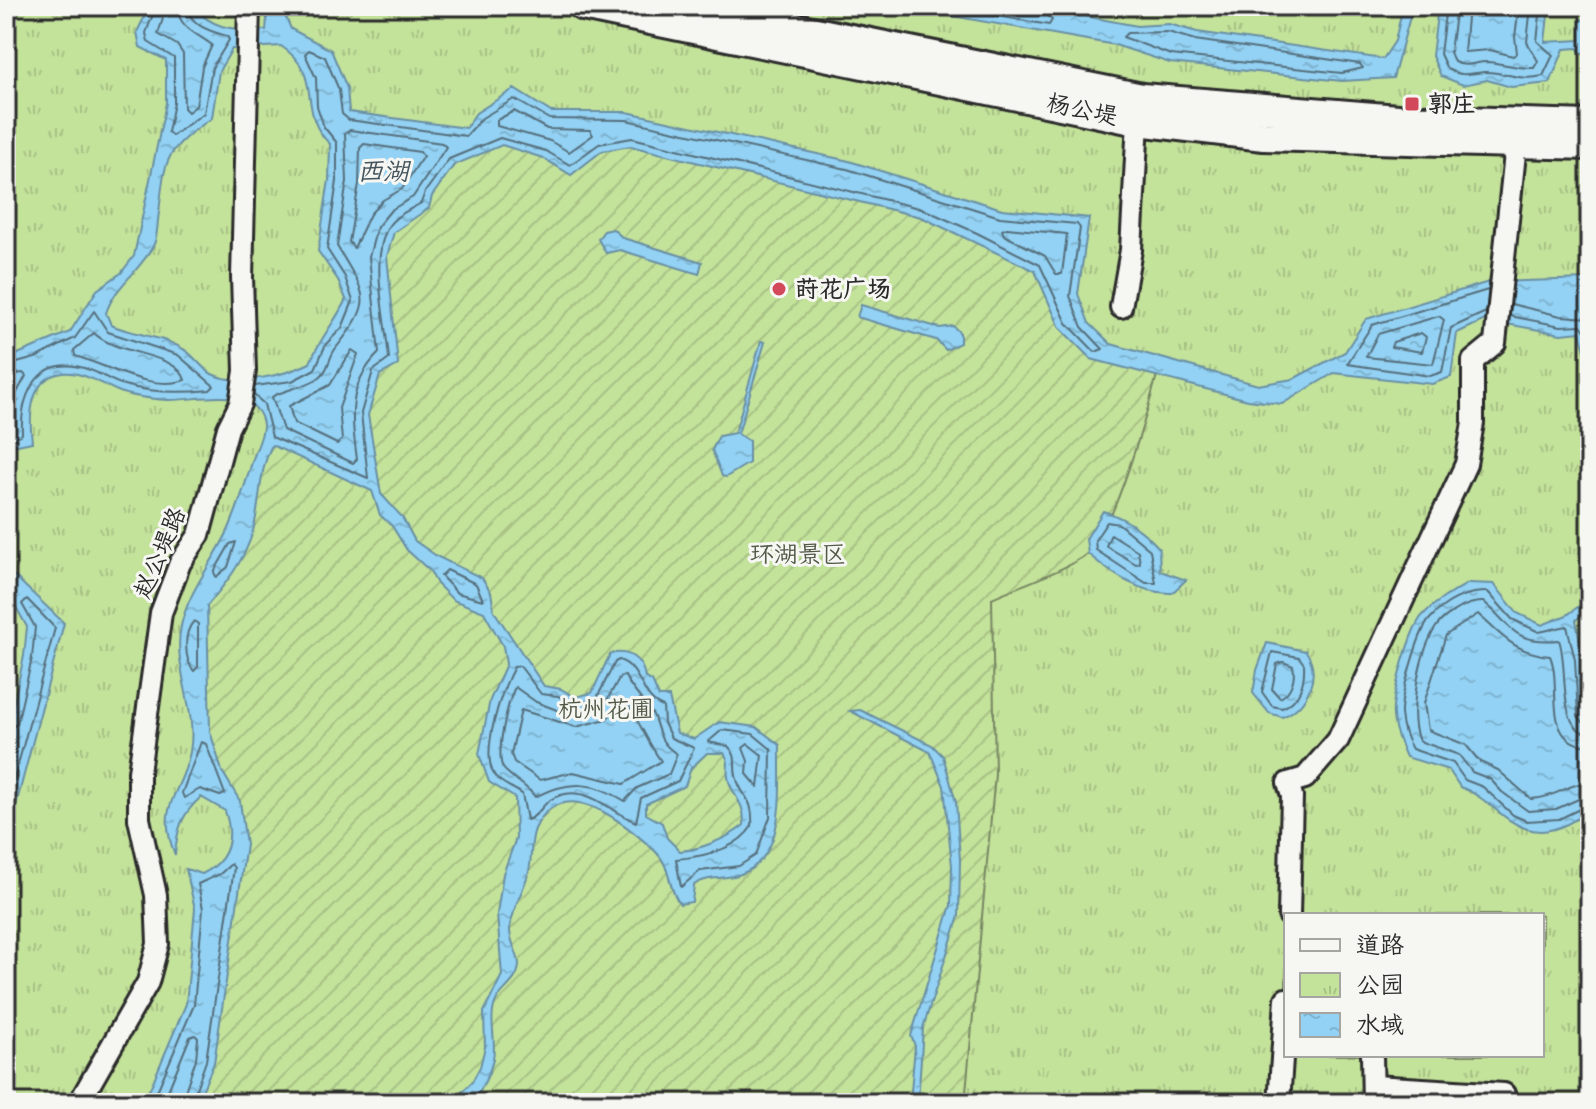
<svg xmlns="http://www.w3.org/2000/svg" width="1596" height="1109" viewBox="0 0 1596 1109" font-family="'Balsamiq Sans','LXGW WenKai TC',sans-serif">
  <style>
    .park { fill: url(#park-tufts); stroke: #778662; stroke-width: 2; fill-rule: evenodd }
    .garden { fill: url(#garden-furrows); stroke: #778662; stroke-width: 2 }
    .water { fill: url(#water-ripples); stroke: #698fa4; stroke-width: 2; fill-rule: evenodd }
    .lines { fill: none; stroke-linecap: round; stroke-linejoin: round }
    .shore { stroke: #556e7b; stroke-width: 2 }
    .street-casing { stroke: #2b2b2b; stroke-width: 26 }
    .secondary-casing { stroke: #2b2b2b; stroke-width: 34 }
    .street { stroke: #f6f6f2; stroke-width: 20 }
    .secondary { stroke: #f6f6f2; stroke-width: 28 }
    .poi-dot { fill: #d1495b; stroke: #f6f6f2; stroke-width: 3 }
    .labels { text-anchor: middle; dominant-baseline: central; stroke-width: 6; stroke-linejoin: round; paint-order: stroke }
    .poi-label { font-size: 24px; font-weight: bold; fill: #2b2b2b; stroke: #f6f6f2; text-anchor: start }
    .street-label { font-size: 24px; fill: #2b2b2b; stroke: #f6f6f2 }
    .park-label { font-size: 24px; fill: #515947; stroke: #f6f6f2 }
    .water-label { font-size: 26px; font-style: italic; fill: #45555d; stroke: #f6f6f2 }
  </style>
  <defs>
    <pattern id="park-tufts" width="24" height="20" patternUnits="userSpaceOnUse" patternTransform="scale(2)"><rect width="24" height="20" fill="#c3e29a"/><path d="M3 7l-1-3M5 7V3M7 7l1-3M15 17l-1-3M17 17v-4M19 17l1-3" fill="none" stroke="#a8c285"/></pattern>
    <pattern id="garden-furrows" width="10" height="10" patternUnits="userSpaceOnUse" patternTransform="scale(2)"><rect width="10" height="10" fill="#c3e29a"/><path d="M-1 1l2-2M0 10L10 0M9 11l2-2" fill="none" stroke="#a8c285"/></pattern>
    <pattern id="water-ripples" width="26" height="14" patternUnits="userSpaceOnUse" patternTransform="scale(2)"><rect width="26" height="14" fill="#93d2f4"/><path d="M2 4q2-2 4 0t4 0M15 11q2-2 4 0t4 0" fill="none" stroke="#7fb4d1"/></pattern>
  </defs>
  <rect width="100%" height="100%" fill="#f6f6f2"/>
  <filter id="ink" filterUnits="userSpaceOnUse"><feTurbulence type="fractalNoise" baseFrequency=".0125" numOctaves="2"/><feDisplacementMap in="SourceGraphic" scale="16" xChannelSelector="R" yChannelSelector="G"/><feConvolveMatrix kernelMatrix="1 2 1 2 8 2 1 2 1" color-interpolation-filters="sRGB"/></filter>
  <g filter="url(#ink)">
    <path class="park" d="M6,6H1590V1103H6ZM1286,915H1542V1055H1286Z"/>
    <path class="garden" d="M618,132L927,204L1043,262L1073,329L1159,367C1150,403 1113,535 1087,554C1068,569 1016,587 992,598L995,774L965,1103H177L238,844L230,802L218,794L195,616L270,425L337,430L377,227L476,138Z"/>
    <g class="water">
      <path d="M150,6H192C215,31 234,29 266,30L268,6H281L291,29L331,50L347,88L349,112L466,128L476,113L514,89L551,112H627L849,161L1002,209L1089,218L1078,294L1089,323L1111,344L1258,385L1293,379L1345,352L1366,319L1489,282L1590,279V370L1580,332L1561,334L1485,320L1457,333L1451,377L1432,384L1334,373L1282,404L1248,400L1091,359L1060,328L1035,271L921,217L630,146L602,151L571,175L543,158L502,145L454,165L432,196L429,208L394,232L387,256L398,365L380,375L368,415L381,494L402,517L415,541L438,557L482,578L491,592L494,611L544,686L561,689L575,697L592,693L610,654C628,649 643,659 645,678L652,681L659,697H669L677,733L694,739L719,722L756,727L780,745C779,786 788,856 741,874C725,880 708,875 694,885L692,902L680,904C667,888 672,867 655,851C627,825 562,769 535,829C530,841 532,858 529,871C524,890 512,909 510,929C509,940 518,952 519,964C519,980 504,988 497,999C487,1017 497,1039 493,1059C490,1074 481,1090 473,1103H451L472,1082L480,1067L485,1047L484,1012L502,975L497,914L503,874L516,838L515,798L489,782L479,754L490,700L506,664L503,646L484,612L453,600L437,584L430,571L407,550L392,526L380,515L372,491L272,445C258,473 261,502 253,531C245,560 226,583 207,606L210,731L222,771L240,801L246,845L214,1063L197,1103H144L186,1004L195,909L186,869L202,874C229,861 234,838 225,811L201,797C181,815 177,829 175,855C155,804 181,796 190,752C198,709 172,667 181,626C188,592 212,564 227,533C238,510 245,484 253,459C256,449 264,434 263,424C256,383 197,401 168,400C153,399 134,397 120,392C103,386 82,370 63,373C29,377 29,417 32,442L13,446L6,457V359L70,332L97,290L121,273L134,256L166,103V60L140,47L137,32ZM281,46C326,76 295,111 330,144L329,180L318,251L338,280L346,299C335,323 319,339 310,363C286,375 237,387 212,374C201,368 194,355 183,349C163,336 134,335 111,325L106,313C115,285 141,271 154,244C158,235 157,223 159,213C165,158 164,151 212,118L219,71L232,49ZM707,753H724C731,763 726,766 728,777C731,796 745,800 744,825C729,838 699,850 680,851L667,838L662,823L646,814V804L685,786L691,768Z"/>
      <path d="M896,6H1032L1137,26L1169,24L1197,32L1383,59L1395,41L1403,6H1413L1393,78L1342,81L1170,63L1115,45Z"/>
      <path d="M1438,6H1549L1545,42L1580,40V19L1590,21V61L1577,48L1564,49L1550,83L1511,87L1487,80L1463,85L1441,76L1432,56Z"/>
      <path d="M613,229L623,238L702,262L699,274L620,250L606,253L598,239L604,231Z"/>
      <path d="M861,305L940,328L953,326L960,333V343L946,350L936,340L857,317Z"/>
      <path d="M761,341L765,342L738,434L749,441V463L726,477L722,476L712,450L719,436L735,433Z"/>
      <path d="M1103,511C1126,518 1143,530 1159,548L1160,571L1186,580L1172,593C1140,594 1112,574 1088,554L1086,539Z"/>
      <path d="M6,568L64,623L6,843V738L24,656L27,627L6,589Z"/>
      <path d="M1469,583L1494,584L1517,613L1542,625L1567,615L1590,598V607L1576,620L1583,659L1590,804C1585,816 1578,818 1567,824C1517,849 1498,800 1460,787L1449,770L1406,757C1400,744 1394,730 1393,716C1391,697 1410,628 1423,615C1436,601 1453,592 1469,583Z"/>
      <path d="M1267,643L1306,651C1322,676 1307,707 1282,717L1269,713L1253,693L1257,670Z"/>
      <path d="M860,710L932,745L943,756L956,802L960,860L959,916L923,1028L918,1103H910L915,1046L911,1036L951,905L952,866L944,786L930,752L850,711Z"/>
    </g>
    <g class="lines">
      <g class="shore">
        <path d="M156,6L146,33L148,42L174,58V103L168,132L172,136L204,113L212,68L229,40L227,36C210,31 190,26 187,6"/>
        <path d="M167,6L158,34L177,45L183,54L184,108L188,112L196,106L202,67L212,45C198,34 178,28 177,6"/>
        <path d="M941,6L1049,25L1052,20L1044,13L1043,6"/>
        <path d="M1446,6L1440,54L1447,69C1463,77 1468,74 1484,72C1505,71 1518,82 1543,76L1553,55L1537,41L1541,6"/>
        <path d="M1456,6L1450,52L1454,62C1467,68 1474,62 1487,62C1504,63 1517,69 1534,68L1538,61L1527,42L1531,6"/>
        <path d="M1468,6L1464,52L1490,50L1513,56L1517,53L1515,37L1519,6"/>
        <path d="M1168,32L1195,40L1360,64L1363,68L1342,73L1171,55L1123,37L1127,33Z"/>
        <path d="M514,111L547,129L590,130L593,135L569,152L550,141L497,126V120Z"/>
        <path d="M350,130L442,143L446,147L413,197L391,210L377,227L369,257L379,353C347,385 351,416 357,459L353,463L283,430L272,397C279,391 305,387 317,379C329,372 328,358 336,348C376,298 366,297 337,246L347,181L345,134Z"/>
        <path d="M364,144L420,152L423,156L402,189L383,200L370,214L354,248L349,242L359,184L360,148Z"/>
        <path d="M1007,228L1067,234L1062,274H1056L1045,256L1004,235L1002,230Z"/>
        <path d="M1511,304L1561,316L1590,318"/>
        <path d="M1486,312L1451,328L1442,372L1430,376L1347,364L1372,325L1488,290"/>
        <path d="M1439,316L1444,320L1433,364L1366,357L1378,334Z"/>
        <path d="M1510,316L1561,326L1581,325L1590,338"/>
        <path d="M94,333C117,356 177,352 185,380C151,392 107,365 75,356L74,350Z"/>
        <path d="M1421,333L1426,337L1422,352L1391,347L1393,342Z"/>
        <path d="M352,350L358,354L339,408L342,440L337,444L294,423L289,406L330,385Z"/>
        <path d="M6,366L35,358L75,338L94,311L108,332L178,355L214,386L210,390C182,393 151,393 124,385C112,382 102,374 90,370C41,352 20,391 22,434L6,443"/>
        <path d="M6,376L23,373L26,376L15,396L11,426L6,430"/>
        <path d="M254,395L264,404L272,437L368,478L361,413L373,371L389,359C386,322 370,261 387,229C393,216 410,210 421,203L425,192L449,159L500,138L546,151L570,165L599,144L632,138L923,209L977,233L1040,265L1067,323L1095,352L1103,349L1082,327L1070,296L1080,228L1077,224L1000,217L847,169L626,120L549,119L514,99L482,118L466,136L349,120L342,114L339,90L325,57L309,50L305,54L316,78L317,106L324,127L337,143V181L327,249L345,277L353,301L342,328L326,344L315,369L292,381L255,386"/>
        <path d="M1107,522L1119,524L1150,550L1156,583H1146L1096,550L1095,540Z"/>
        <path d="M1111,534L1138,551L1140,563L1136,564L1106,546Z"/>
        <path d="M236,542L228,567L216,577L214,572L230,544Z"/>
        <path d="M447,570L476,584L483,600L457,593L441,576Z"/>
        <path d="M194,621L198,624V667L194,671C184,660 183,632 194,621Z"/>
        <path d="M1272,652L1299,657L1304,664C1305,682 1300,701 1282,708L1272,706L1262,692Z"/>
        <path d="M619,660C643,668 639,698 663,707L664,723L671,738L694,748L678,781L641,798L636,822C610,812 583,779 550,800C541,806 538,817 527,820L522,794C514,788 501,784 495,776C479,754 502,689 514,667L520,666L541,694L558,696L574,705L597,698L615,662Z"/>
        <path d="M1283,662L1293,666C1296,677 1291,693 1280,698L1272,689L1277,664Z"/>
        <path d="M625,676C631,690 651,709 654,717C660,735 660,743 677,754L669,774L637,788L625,801C592,781 569,780 535,797C527,785 508,776 503,768C495,754 508,701 515,687L536,702L570,715L603,707L620,677Z"/>
        <path d="M625,702C640,721 647,742 661,761L624,784L573,772L540,780L514,762L511,754L521,710L576,727L606,719Z"/>
        <path d="M1590,724L1583,722L1578,716L1575,660L1567,626L1539,632L1512,619L1488,592C1466,591 1444,602 1429,620C1418,633 1400,697 1401,714C1402,726 1406,739 1412,749L1453,763L1465,780L1483,787L1513,815L1527,821L1559,819L1590,804"/>
        <path d="M6,730L17,724L32,658L35,627L22,604L27,599L55,628L6,809"/>
        <path d="M722,730L753,734L771,749L770,817L756,855L739,866L700,871L681,887L676,859C701,857 737,850 752,826C754,796 741,798 736,776C733,763 739,757 728,746L708,742Z"/>
        <path d="M1590,734C1556,731 1569,666 1559,640C1513,644 1514,628 1484,602C1468,601 1445,614 1436,627C1420,651 1407,714 1419,741L1459,755L1472,772L1490,779L1502,792L1528,811L1556,809L1590,794"/>
        <path d="M201,742L206,744L225,794L220,796L200,789L184,798L182,793Z"/>
        <path d="M748,744L762,755L758,787L747,774L748,761L743,748Z"/>
        <path d="M1590,746C1540,744 1563,686 1550,656C1515,653 1502,636 1478,614L1446,635L1424,703L1428,730L1466,745L1480,762L1498,770L1531,799C1556,798 1568,783 1590,782"/>
        <path d="M152,1103L194,1005L203,909L198,884L220,874L231,864L234,868L206,1061L191,1103"/>
        <path d="M163,1103L190,1037L195,1035L198,1038L196,1059L181,1103"/>
      </g>
      <g class="street-casing">
        <g id="street">
          <path d="M1121,307L1131,250L1138,121"/>
          <path d="M1289,915L1292,796L1288,783L1305,778L1338,740L1466,464L1473,423V361L1495,343L1516,144"/>
          <path d="M1372,1055L1373,1103"/>
          <path d="M1374,1086L1504,1094V1103"/>
          <path d="M79,1103L148,982L158,944L156,895L139,819V772L161,613L180,563L199,535L228,428L240,404L245,371L242,277L249,6"/>
          <path d="M1279,1103L1286,999"/>
        </g>
      </g>
      <g class="secondary-casing">
        <g id="secondary">
          <path d="M583,6L1138,121L1264,136L1590,145"/>
          <path d="M688,6L1142,98L1398,119L1590,125"/>
        </g>
      </g>
      <use href="#street" class="street"/>
      <use href="#secondary" class="secondary"/>
    </g>
  </g>
  <g class="poi-dot">
    <rect x="1404" y="96" width="16" height="16" rx="4"/>
    <circle cx="779" cy="289" r="8"/>
  </g>
  <g class="labels">
    <g class="poi-label">
      <text x="1428" y="104">郭庄</text>
      <text x="795" y="289">莳花广场</text>
    </g>
    <g class="street-label">
      <text transform="translate(1082 110) rotate(12)">杨公堤</text>
      <text transform="translate(160 553) rotate(-67)">赵公堤路</text>
    </g>
    <g class="park-label">
      <text x="798" y="554">环湖景区</text>
      <text x="606" y="709">杭州花圃</text>
    </g>
    <g class="water-label">
      <text x="383" y="172">西湖</text>
    </g>
  </g>
  <rect width="1596" height="1109" fill="none" stroke="#f6f6f2" stroke-width="32"/>
  <rect x="16" y="16" width="1564" height="1077" fill="none" stroke="#2b2b2b" stroke-width="3" filter="url(#ink)"/>
  <rect x="1284" y="913" width="260" height="144" fill="#f6f6f2" stroke="#a5a5a2" stroke-width="2"/>
  <rect x="1300" y="939" width="40" height="12" fill="#f6f6f2" stroke="#a5a5a2" stroke-width="2"/>
  <text x="1356" y="953" font-size="24" fill="#2b2b2b">道路</text>
  <rect x="1300" y="973" width="40" height="24" fill="url(#park-tufts)" stroke="#a5a5a2" stroke-width="2"/>
  <text x="1356" y="993" font-size="24" fill="#2b2b2b">公园</text>
  <rect x="1300" y="1013" width="40" height="24" fill="url(#water-ripples)" stroke="#a5a5a2" stroke-width="2"/>
  <text x="1356" y="1033" font-size="24" fill="#2b2b2b">水域</text>
</svg>
